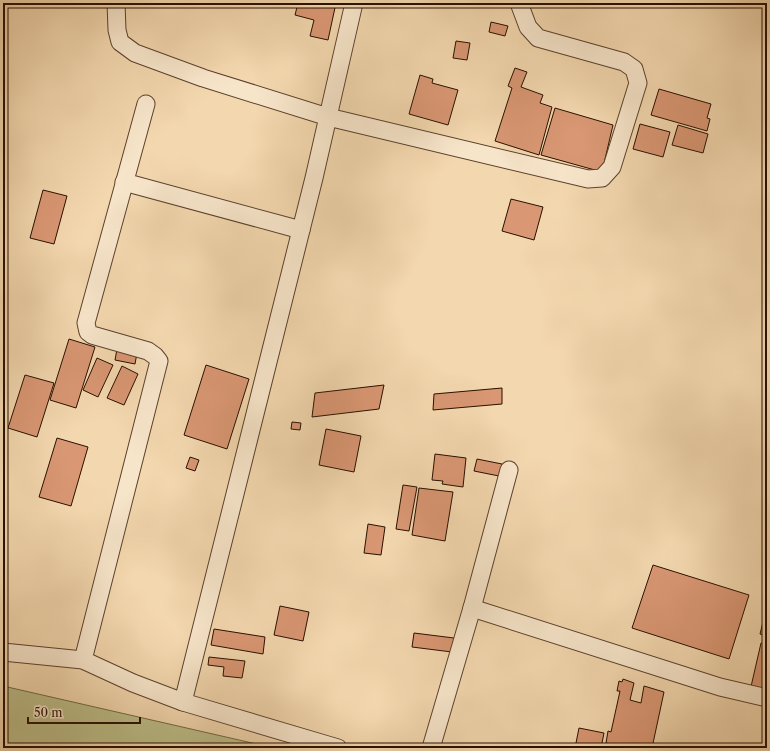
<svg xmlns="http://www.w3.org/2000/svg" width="770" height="751" viewBox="0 0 770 751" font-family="'Libre Caslon Text',serif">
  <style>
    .green { fill: #bcbe89; stroke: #726644 }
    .building { fill: #d99773; stroke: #290f00 }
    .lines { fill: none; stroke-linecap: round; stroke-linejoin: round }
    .minor-casing { stroke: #5c412c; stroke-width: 19 }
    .minor { stroke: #f7e5ca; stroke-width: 17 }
  </style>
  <rect width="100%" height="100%" fill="#f3d7ae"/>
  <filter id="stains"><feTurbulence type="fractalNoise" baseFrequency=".005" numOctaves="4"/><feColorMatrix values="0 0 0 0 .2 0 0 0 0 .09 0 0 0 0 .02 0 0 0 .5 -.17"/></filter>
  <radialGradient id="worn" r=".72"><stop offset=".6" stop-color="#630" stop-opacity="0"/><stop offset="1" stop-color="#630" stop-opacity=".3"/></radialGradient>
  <path class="green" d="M3,686L274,748H3Z"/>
  <g class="building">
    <path d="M298,3H336L328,40L310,36L314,20L295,15Z"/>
    <path d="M491,22L508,26L505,36L489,32Z"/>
    <path d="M456,41L470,43L467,60L453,58Z"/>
    <path d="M515,68L527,72L521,87L543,95L540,103L552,107L539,155L495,141L512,88L508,86Z"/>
    <path d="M420,75L433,79L432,83L458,90L448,125L409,114Z"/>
    <path d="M659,89L711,104L707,118L710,119L707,131L651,115Z"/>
    <path d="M555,108L613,125L602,172L541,155Z"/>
    <path d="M640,124L670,132L663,157L633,149Z"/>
    <path d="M678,125L708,134L703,153L672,145Z"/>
    <path d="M43,190L67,196L54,244L30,238Z"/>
    <path d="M511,199L543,207L534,240L502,231Z"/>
    <path d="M69,339L95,347L76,408L50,400Z"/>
    <path d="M117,349L137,353L135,364L115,360Z"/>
    <path d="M97,358L113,365L98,397L83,390Z"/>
    <path d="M206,365L249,379L227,449L184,435Z"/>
    <path d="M122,366L138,374L124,405L107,398Z"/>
    <path d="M25,375L54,383L37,437L8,428Z"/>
    <path d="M384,385L379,409L312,417L315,393Z"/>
    <path d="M502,388V404L433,410L434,394Z"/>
    <path d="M292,422L301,423L300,430L291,429Z"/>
    <path d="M326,429L361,436L354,472L319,465Z"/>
    <path d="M57,438L88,447L71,506L39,497Z"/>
    <path d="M435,454L466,458L463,487L442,484L443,481L432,480Z"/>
    <path d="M190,457L199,460L195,471L186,468Z"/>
    <path d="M477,459L502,464L499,476L474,471Z"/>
    <path d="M403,485L417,487L409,531L396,529Z"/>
    <path d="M419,488L453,492L445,541L412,535Z"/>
    <path d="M368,524L385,527L381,555L364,553Z"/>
    <path d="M653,565L749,595L729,659L632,628Z"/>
    <path d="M280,606L309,612L303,641L274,635Z"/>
    <path d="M767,606V636L760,634Z"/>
    <path d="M214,629L265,637L263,654L211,645Z"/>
    <path d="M414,633L454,638L452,652L412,647Z"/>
    <path d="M761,643L767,644V695L750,691Z"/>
    <path d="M209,657L245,661L242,678L223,676L224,667L208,665Z"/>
    <path d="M623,679L634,683L630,700L641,703L644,686L664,692L652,748H632L606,743L608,731L611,732L620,691H617L619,681L622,682Z"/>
    <path d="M579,728L604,733L601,748H575Z"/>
  </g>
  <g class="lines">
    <g class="minor-casing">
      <g id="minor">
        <path d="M116,3L117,30L120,42L135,53L203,78L328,117L588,179L602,178L612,167L638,83L634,69L624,62L538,38L528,27L519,3"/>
        <path d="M124,182L301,230"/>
        <path d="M472,608L720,687L767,698"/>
        <path d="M3,652L83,660L133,683L183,702L338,748"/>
        <path d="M83,660L159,361L155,356L148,351L92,335L88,332L86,323L146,104"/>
        <path d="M183,702L314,178L354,3"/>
        <path d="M431,748L472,608L509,470"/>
      </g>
    </g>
    <use href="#minor" class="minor"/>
  </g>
  <rect width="770" height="751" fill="none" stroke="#f3d7ae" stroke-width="16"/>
  <rect x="4" y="4" width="762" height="743" fill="none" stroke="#290f00" stroke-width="2"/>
  <rect x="8" y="8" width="754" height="735" fill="none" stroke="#290f00"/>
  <path d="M28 717v6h112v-6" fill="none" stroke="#290f00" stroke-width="2"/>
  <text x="34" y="717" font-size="12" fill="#290f00" stroke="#f7e5ca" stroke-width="3" paint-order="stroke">50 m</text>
  <rect width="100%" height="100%" filter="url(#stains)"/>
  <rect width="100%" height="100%" fill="url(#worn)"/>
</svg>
